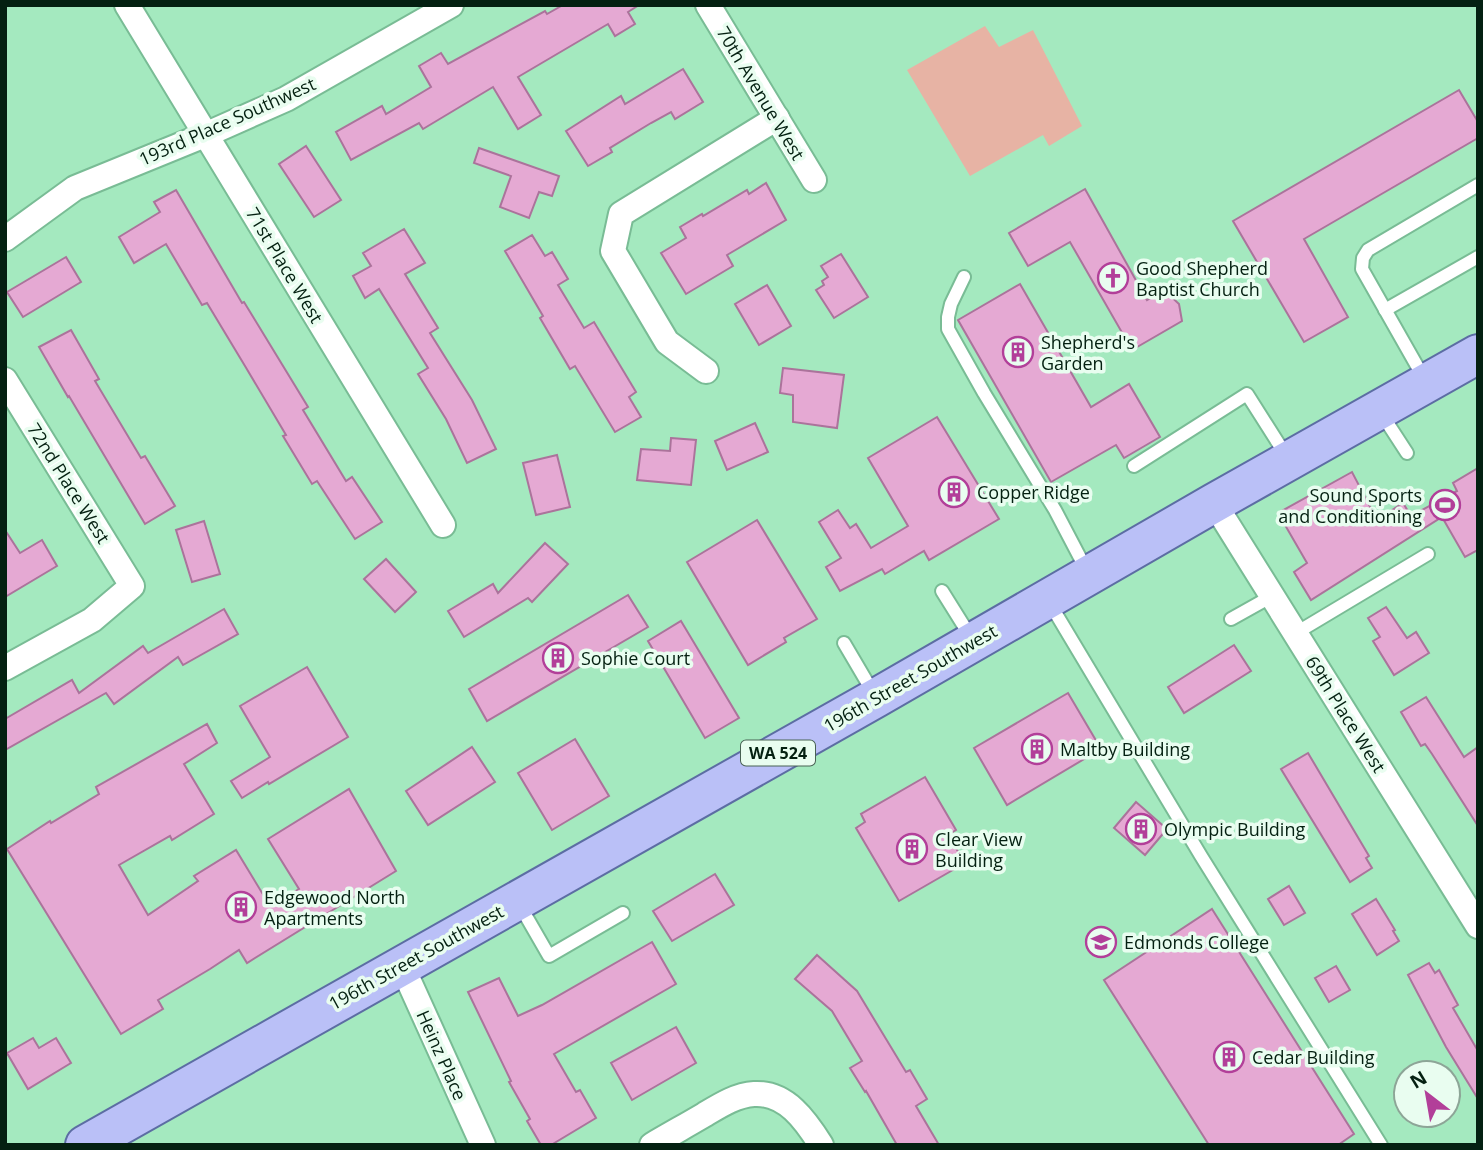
<svg xmlns="http://www.w3.org/2000/svg" width="1483" height="1150" viewBox="0 0 1483 1150" font-family="'Open Sans',sans-serif">
  <style>
    .green { fill: #e7b3a4 }
    .building { fill: #e5a9d3; stroke: #ab739b; stroke-width: 2 }
    .lines { fill: none; stroke-linecap: round; stroke-linejoin: round }
    .lane-casing { stroke: #79bc95; stroke-width: 16 }
    .street-casing { stroke: #79bc95; stroke-width: 28 }
    .primary-casing { stroke: #5c6da3; stroke-width: 42 }
    .lane { stroke: #fff; stroke-width: 12 }
    .street { stroke: #fff; stroke-width: 24 }
    .primary { stroke: #bac0f7; stroke-width: 38 }
    .labels { text-anchor: middle; dominant-baseline: central; stroke-width: 7; stroke-linejoin: round; paint-order: stroke }
    .shield { fill: #e9fdf0; stroke: #496254; stroke-width: 2 }
    .shield-label { font-size: 16px; font-weight: bold; fill: #042011 }
    .street-label { font-size: 18px; fill: #042011; stroke: #e9fdf0 }
    .poi-label { font-size: 18px; fill: #042011; stroke: #e9fdf0; text-anchor: start }
  </style>
  <rect width="100%" height="100%" fill="#a4e9bf"/>
  <path class="green" d="M985,26L999,47L1033,30L1082,126L1049,146L1043,135L970,176L907,70Z"/>
  <g class="building">
    <path d="M563,5H639L628,12L635,24L615,36L608,24L518,77L541,115L518,129L493,87L423,129L419,123L351,160L336,132L382,106L386,114L431,87L419,66L441,53L448,64L545,11L547,14Z"/>
    <path d="M683,69L703,102L675,119L671,112L651,123L610,148L612,152L588,166L566,131L621,96L625,104Z"/>
    <path d="M1459,90L1478,122V138L1304,239L1348,317L1304,342L1233,221Z"/>
    <path d="M306,146L341,200L314,217L279,164Z"/>
    <path d="M479,148L559,176L552,196L539,192L529,218L500,207L511,176L474,163Z"/>
    <path d="M766,183L786,220L727,255L733,266L686,294L661,253L686,238L680,227L702,214L703,216L747,190L749,194Z"/>
    <path d="M1085,189L1147,300L1164,290L1179,304L1182,321L1132,350L1070,242L1028,266L1009,233Z"/>
    <path d="M176,190L242,303L244,302L308,407L303,410L346,481L352,477L382,522L355,539L317,481L312,484L283,436L286,435L245,366L207,303L202,305L166,244L134,263L119,237L160,212L154,202Z"/>
    <path d="M404,229L425,263L405,274L438,328L430,333L472,400L496,449L467,463L446,419L418,374L428,368L379,289L365,298L353,276L371,266L363,253Z"/>
    <path d="M532,235L545,256L552,252L568,279L558,285L584,328L594,322L636,392L629,397L641,417L615,432L575,366L570,369L540,318L543,316L505,251Z"/>
    <path d="M841,254L868,297L834,318L816,290L824,285L822,281L828,277L821,266Z"/>
    <path d="M66,257L81,282L23,317L7,292Z"/>
    <path d="M1020,284L1091,407L1129,384L1160,437L1124,458L1116,445L1051,482L958,320Z"/>
    <path d="M767,285L791,326L759,345L735,304Z"/>
    <path d="M71,330L99,379L95,381L141,458L145,456L175,506L145,524L69,396L68,397L39,347Z"/>
    <path d="M783,368L844,375L837,428L793,422V395L780,393Z"/>
    <path d="M937,417L999,519L929,560L924,551L885,574L882,569L840,591L826,567L841,558L819,522L838,510L850,528L856,524L871,548L908,526L868,458Z"/>
    <path d="M755,423L768,452L727,470L715,441Z"/>
    <path d="M671,438L696,440L691,485L637,480L641,449L670,451Z"/>
    <path d="M557,455L570,507L536,515L523,463Z"/>
    <path d="M1478,468V550L1465,557L1442,517L1311,600L1294,572L1307,563L1278,513L1352,472L1377,520L1403,503L1411,516L1457,491L1453,483Z"/>
    <path d="M757,520L817,619L784,638L786,642L748,665L687,562Z"/>
    <path d="M204,521L220,574L192,582L176,530Z"/>
    <path d="M5,530L20,553L42,540L57,566L5,597Z"/>
    <path d="M545,543L568,564L532,602L528,598L464,637L448,611L493,584L498,593Z"/>
    <path d="M386,559L416,592L395,612L364,579Z"/>
    <path d="M628,595L648,627L487,721L469,689Z"/>
    <path d="M1386,607L1407,638L1416,632L1429,653L1394,675L1373,641L1380,637L1368,618Z"/>
    <path d="M224,609L238,634L183,665L178,657L114,704L106,693L5,750V719L72,680L79,693L143,646L148,653Z"/>
    <path d="M681,621L739,718L705,738L648,641Z"/>
    <path d="M1234,645L1251,671L1184,713L1168,687Z"/>
    <path d="M307,667L348,737L269,784L268,782L242,798L231,781L270,757L240,706Z"/>
    <path d="M1068,693L1101,749L1007,805L974,748Z"/>
    <path d="M1426,697L1464,757L1478,747V826L1432,754L1425,744L1421,746L1401,712Z"/>
    <path d="M207,724L217,743L184,764L214,814L172,840L170,836L119,865L148,915L198,881L194,876L236,850L270,906L299,889L268,839L349,789L396,871L247,963L239,950L210,969L158,1000L163,1009L121,1034L7,849L50,821L51,823L99,794L96,787Z"/>
    <path d="M575,739L609,796L552,830L518,773Z"/>
    <path d="M472,747L495,782L428,825L406,791Z"/>
    <path d="M1308,753L1369,856L1366,858L1372,868L1350,882L1281,769Z"/>
    <path d="M925,777L956,830L948,835L965,863L899,901L856,828L865,822L861,814Z"/>
    <path d="M1136,802L1167,829L1145,855L1114,828Z"/>
    <path d="M715,874L734,905L672,941L653,911Z"/>
    <path d="M1289,886L1305,913L1284,925L1268,899Z"/>
    <path d="M1376,899L1395,930L1393,931L1399,941L1377,955L1352,914Z"/>
    <path d="M1212,909L1354,1134L1338,1145H1209L1104,980Z"/>
    <path d="M652,942L676,984L554,1054L576,1092L580,1090L596,1118L551,1145H541L527,1121L530,1119L509,1082L511,1081L468,992L499,978L518,1016L542,1005Z"/>
    <path d="M817,955L857,991L906,1072L910,1070L927,1099L916,1106L939,1145H897L866,1091L865,1092L850,1068L862,1061L832,1011L795,979Z"/>
    <path d="M1429,963L1435,973L1439,970L1458,1005L1453,1008L1478,1051V1099L1446,1047L1408,975Z"/>
    <path d="M1336,966L1350,990L1329,1002L1315,978Z"/>
    <path d="M676,1027L696,1063L632,1100L611,1063Z"/>
    <path d="M33,1038L39,1048L56,1038L71,1063L28,1089L7,1053Z"/>
  </g>
  <g class="lines">
    <g class="lane-casing">
      <g id="lane">
        <path d="M964,277L951,304L948,317V329L984,393L1055,510L1087,571"/>
        <path d="M1385,310L1478,257"/>
        <path d="M1425,380L1362,269L1363,258L1368,250L1478,185"/>
        <path d="M1381,413L1407,453"/>
        <path d="M1134,466L1247,394L1287,457"/>
        <path d="M942,591L972,639"/>
        <path d="M1049,602L1201,856L1381,1145"/>
        <path d="M1231,619L1272,596"/>
        <path d="M1296,633L1428,554"/>
        <path d="M844,643L874,694"/>
        <path d="M519,904L549,956L623,913"/>
      </g>
    </g>
    <g class="street-casing">
      <g id="street">
        <path d="M127,5L443,525"/>
        <path d="M708,5L814,180"/>
        <path d="M5,239L75,188L205,135L286,99L451,5"/>
        <path d="M706,371L667,342L613,251L621,214L777,118"/>
        <path d="M5,380L132,586L92,620L5,668"/>
        <path d="M1214,503L1478,926"/>
        <path d="M402,966L483,1145"/>
        <path d="M652,1145C669,1135 687,1125 704,1115C719,1106 736,1095 754,1094C786,1092 806,1121 821,1145"/>
      </g>
    </g>
    <g class="primary-casing">
      <path id="primary" d="M85,1145L876,698L1214,503L1478,354"/>
    </g>
    <use href="#lane" class="lane"/>
    <use href="#street" class="street"/>
    <use href="#primary" class="primary"/>
  </g>
  <defs>
    <g id="church-ring" transform="scale(1.575)"><circle r="9.5" fill="#e9fdf0" stroke="#b23f99" stroke-width="1.5"/><path d="M-1.2-6h2.4v3.5h3.3v2.4h-3.3V6h-2.4V-.1h-3.3v-2.4h3.3Z" fill="#b23f99"/></g>
    <g id="building-ring" transform="scale(1.575)"><circle r="9.5" fill="#e9fdf0" stroke="#b23f99" stroke-width="1.5"/><path d="M-4-6H4V6H1V3H-1V6H-4ZM-2.5-4.3h1.7v1.8h-1.7ZM.8-4.3h1.7v1.8H.8ZM-2.5-1h1.7V.8h-1.7ZM.8-1h1.7V.8H.8Z" fill="#b23f99"/></g>
    <g id="stadium-ring" transform="scale(1.575)"><circle r="9.5" fill="#e9fdf0" stroke="#b23f99" stroke-width="1.5"/><path d="M0-5a6.5 5 0 1 0 0 10a6.5 5 0 1 0 0-10ZM-3.5-1.8h7v3.6h-7Z" fill="#b23f99"/></g>
    <g id="university-ring" transform="scale(1.575)"><circle r="9.5" fill="#e9fdf0" stroke="#b23f99" stroke-width="1.5"/><path d="M0-5L7-2L0 1L-7-2ZM-4 1L0 2.5L4 1V4Q0 6-4 4Z" fill="#b23f99"/></g>
  </defs>
  <g fill-rule="evenodd">
    <use href="#church-ring" x="1113" y="278"/>
    <use href="#building-ring" x="1018" y="352"/>
    <use href="#building-ring" x="954" y="492"/>
    <use href="#stadium-ring" x="1445" y="505"/>
    <use href="#building-ring" x="558" y="658"/>
    <use href="#building-ring" x="1037" y="749"/>
    <use href="#building-ring" x="1141" y="829"/>
    <use href="#building-ring" x="912" y="849"/>
    <use href="#building-ring" x="241" y="907"/>
    <use href="#university-ring" x="1101" y="942"/>
    <use href="#building-ring" x="1229" y="1057"/>
  </g>
  <g class="labels">
    <rect class="shield" x="741" y="740.5" width="74" height="25" rx="5"/>
    <g class="shield-label">
      <text x="778" y="753">WA 524</text>
    </g>
    <g class="street-label">
      <text transform="translate(761 93) rotate(59)">70th Avenue West</text>
      <text transform="translate(227 121) rotate(-24)">193rd Place Southwest</text>
      <text transform="translate(285 265) rotate(59)">71st Place West</text>
      <text transform="translate(69 483) rotate(58)">72nd Place West</text>
      <text transform="translate(910 678) rotate(-30)">196th Street Southwest</text>
      <text transform="translate(1346 714) rotate(58)">69th Place West</text>
      <text transform="translate(416 957) rotate(-29)">196th Street Southwest</text>
      <text transform="translate(442 1055) rotate(66)">Heinz Place</text>
    </g>
    <g class="poi-label">
      <text x="1136" y="268">Good Shepherd<tspan x="1136" dy="21">Baptist Church</tspan></text>
      <text x="1041" y="342">Shepherd's<tspan x="1041" dy="21">Garden</tspan></text>
      <text x="977" y="492">Copper Ridge</text>
      <text x="1422" y="495" text-anchor="end">Sound Sports<tspan x="1422" dy="21">and Conditioning</tspan></text>
      <text x="581" y="658">Sophie Court</text>
      <text x="1060" y="749">Maltby Building</text>
      <text x="1164" y="829">Olympic Building</text>
      <text x="935" y="839">Clear View<tspan x="935" dy="21">Building</tspan></text>
      <text x="264" y="897">Edgewood North<tspan x="264" dy="21">Apartments</tspan></text>
      <text x="1124" y="942">Edmonds College</text>
      <text x="1252" y="1057">Cedar Building</text>
    </g>
  </g>
  <rect width="1483" height="1150" fill="none" stroke="#042011" stroke-width="14"/>
  <g transform="translate(1427 1094) rotate(329)"><circle r="33" fill="#e9fdf0" stroke="#8da597" stroke-width="2"/>
  <path d="M0-5L12 26L0 18L-12 26Z" fill="#b23f99"/>
  <text y="-10" font-size="19" font-weight="bold" text-anchor="middle" fill="#042011">N</text>
  </g>
</svg>
